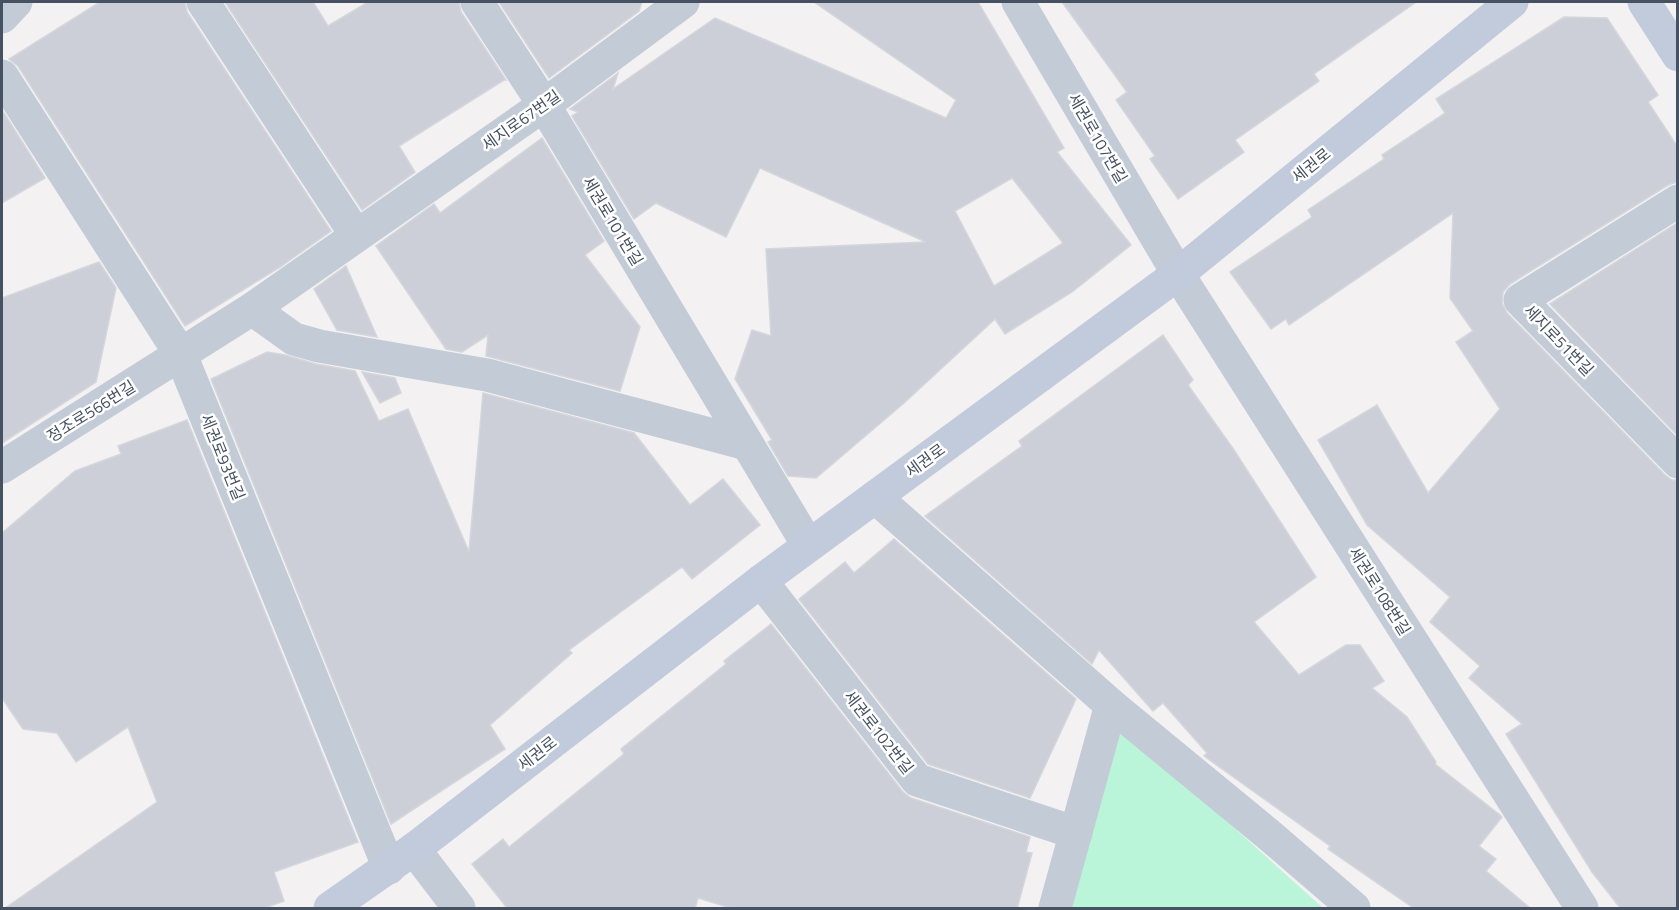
<svg xmlns="http://www.w3.org/2000/svg" width="1679" height="910" viewBox="0 0 1679 910" font-family="'Titillium Web','Noto Sans KR',sans-serif">
  <style>
    .green { fill: #bbf5d9 }
    .building { fill: #cccfd7; stroke: #d4d6dd; stroke-width: 1.5; fill-rule: evenodd }
    .lines { fill: none; stroke-linecap: round; stroke-linejoin: round }
    .street { stroke: #c3cbd7; stroke-width: 33 }
    .secondary { stroke: #c2cbdc; stroke-width: 33 }
    .labels { text-anchor: middle; dominant-baseline: central; stroke-width: 5; stroke-linejoin: round; paint-order: stroke }
    .street-label { font-size: 16px; fill: #465161; stroke: #fff }
  </style>
  <rect width="100%" height="100%" fill="#f3f1f1"/>
  <path class="green" d="M1122,727L1323,908H1069Z"/>
  <g class="building">
    <path d="M100,2H185L187,12L331,231L280,267L185,326L18,66L9,59Z"/>
    <path d="M225,2H313L328,26L368,2H459L461,12L506,80H504L399,146L415,172L362,210Z"/>
    <path d="M499,2H642L639,11L549,78Z"/>
    <path d="M814,2H978L1064,148L1057,152L1131,245L1072,292L1005,334L995,319L904,403L816,478L788,476L768,442L772,440L735,379L752,330L771,336L766,249L926,242L760,168L726,237L656,203L634,219L572,116L578,112L570,109L618,73L613,89L715,18L946,118L956,100ZM1012,178L1063,243L994,286L955,211Z"/>
    <path d="M1062,2H1416L1314,74L1319,81L1235,140L1244,152L1178,199L1150,159L1155,156L1116,100L1127,92Z"/>
    <path d="M1564,17L1607,18L1658,95L1648,102L1677,146V182L1668,185L1510,284L1503,292L1502,303L1507,313L1665,475L1672,480H1677V909H1621L1592,872L1506,734L1522,724L1469,678L1480,666L1430,622L1450,597L1367,525L1318,440L1377,405L1428,493L1500,409L1456,342L1473,331L1450,298L1453,213L1289,325L1286,319L1271,329L1230,272L1312,217L1308,210L1384,159L1382,155L1445,113L1436,99Z"/>
    <path d="M2,110L45,178L2,203Z"/>
    <path d="M542,138L604,241L585,255L640,327L620,391L486,356L488,335L462,352L446,349L376,246L434,204L440,213Z"/>
    <path d="M1677,223V435L1550,304Z"/>
    <path d="M99,262L116,288L96,382L2,443V298Z"/>
    <path d="M346,266L377,337L337,330L314,289Z"/>
    <path d="M1163,335L1193,380L1188,385L1234,450L1316,577L1254,622L1299,675L1346,645H1360L1384,681L1372,688L1407,717L1436,762L1435,764L1500,815L1502,817L1479,846L1496,859L1486,871L1531,909H1415L1328,849L1330,846L1204,756L1207,753L1163,703L1153,711L1099,650L1092,664L925,516L1022,446L1019,441Z"/>
    <path d="M267,352L285,355L316,364L355,371L379,421L408,409L469,552L483,393L634,433L690,505L723,479L760,525L692,579L682,567L569,650L572,653L490,725L505,749L391,824L211,379Z"/>
    <path d="M362,372L395,378L401,393L380,403Z"/>
    <path d="M187,420L358,842L274,872L284,901L262,909H4L157,802L128,727L76,762L57,733L23,729L2,698V533L75,471L121,454L118,446Z"/>
    <path d="M894,539L1076,699L1030,798L928,764L799,599L845,562L854,573Z"/>
    <path d="M771,624L903,792L911,798L1030,837L1026,852L1032,853L1017,909H734L698,898L695,909H508L472,864L503,839L509,847L624,754L621,749L726,664L724,661Z"/>
  </g>
  <g class="lines">
    <g class="street">
      <path d="M203,2L356,235"/>
      <path d="M477,2L544,105L808,545"/>
      <path d="M1018,2L1178,274L1582,908"/>
      <path d="M2,17L16,2"/>
      <path d="M2,76L181,355L389,868"/>
      <path d="M1678,201L1520,300L1678,462"/>
      <path d="M252,309L294,339L319,346L487,375L747,444"/>
      <path d="M2,467L252,309L544,105L683,2"/>
      <path d="M875,497L1111,705L1269,835L1354,908"/>
      <path d="M761,581L917,780L1076,833"/>
      <path d="M414,849L459,908"/>
      <path d="M1055,908L1111,705"/>
    </g>
    <g class="secondary">
      <path d="M1644,2L1678,55"/>
      <path d="M330,908L414,849L761,581L1178,274L1512,2"/>
    </g>
  </g>
  <g class="labels">
    <g class="street-label">
      <text transform="translate(521 120) rotate(-35)">세지로67번길</text>
      <text transform="translate(1098 138) rotate(60)">세권로107번길</text>
      <text transform="translate(1311 165) rotate(-39)">세권로</text>
      <text transform="translate(613 221) rotate(59)">세권로101번길</text>
      <text transform="translate(1559 340) rotate(46)">세지로51번길</text>
      <text transform="translate(91 411) rotate(-32)">정조로566번길</text>
      <text transform="translate(223 457) rotate(68)">세권로93번길</text>
      <text transform="translate(925 460) rotate(-36)">세권로</text>
      <text transform="translate(1380 591) rotate(58)">세권로108번길</text>
      <text transform="translate(879 732) rotate(52)">세권로102번길</text>
      <text transform="translate(537 753) rotate(-38)">세권로</text>
    </g>
  </g>
  <rect width="1679" height="910" fill="none" stroke="#465161" stroke-width="6"/>
</svg>
